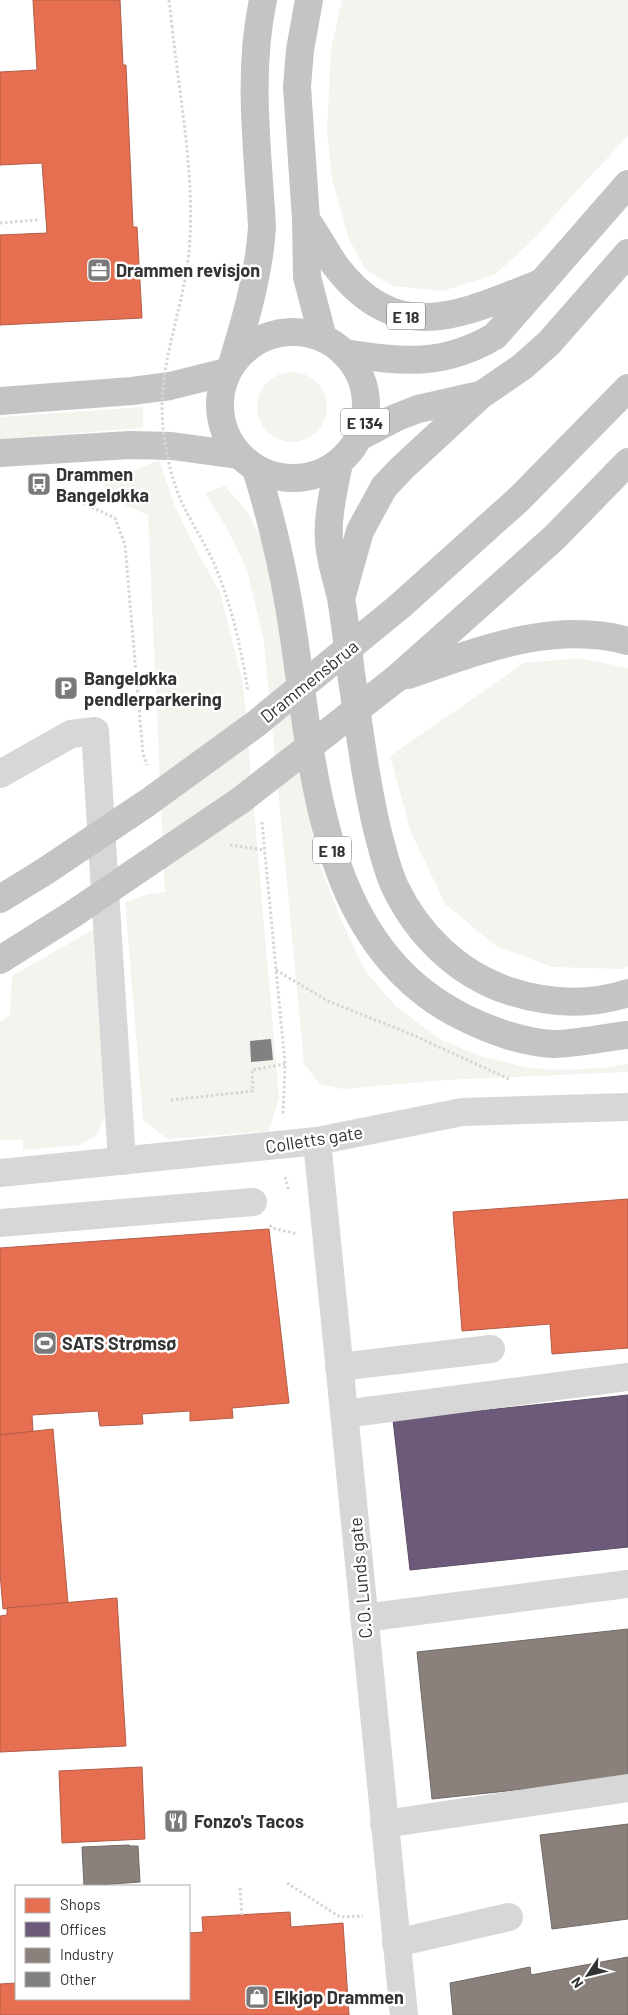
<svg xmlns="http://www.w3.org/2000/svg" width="628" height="2015" viewBox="0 0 628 2015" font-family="Barlow,sans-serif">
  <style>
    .green { fill: #f1f5ed }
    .shops { fill: #e76f51; stroke: #b15d48 }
    .offices { fill: #6d597a; stroke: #5c4e65 }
    .industry { fill: #8a817c; stroke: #706a66 }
    .building { fill: #818181 }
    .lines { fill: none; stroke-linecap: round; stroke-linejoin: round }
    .path { stroke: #d6d6d6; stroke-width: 3; stroke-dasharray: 2.5 2.5; stroke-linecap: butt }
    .minor { stroke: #d7d7d7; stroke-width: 28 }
    .highway { stroke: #c4c4c4; stroke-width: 28 }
    .path-bridge { stroke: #d6d6d6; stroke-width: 3; stroke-dasharray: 2.5 2.5; stroke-linecap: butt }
    .highway-bridge { stroke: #c4c4c4; stroke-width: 28 }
    .labels { text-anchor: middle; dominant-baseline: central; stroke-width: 5; stroke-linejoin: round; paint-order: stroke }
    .shield { fill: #fff; stroke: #707070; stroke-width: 1 }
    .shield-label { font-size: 16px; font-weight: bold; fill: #333 }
    .poi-label { font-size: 18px; font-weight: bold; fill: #333; stroke: #fff; text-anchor: start }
    .street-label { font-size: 18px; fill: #333; stroke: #fff }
  </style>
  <rect width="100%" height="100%" fill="#fff"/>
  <g class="green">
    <path d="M342,0H628V136L569,199L538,235L496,274L443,291L393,286L365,269L349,239L332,179L327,131L331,50Z"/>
    <circle cx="292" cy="407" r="35"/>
    <path d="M143,407V428L0,439V417Z"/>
    <path d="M159,460L174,504L193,544L220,592L243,683L279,1097L269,1131L168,1139L143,1120L125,902L148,894L165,892L148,515L114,500L103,484Z"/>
    <path d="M225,486L247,511L262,540L282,633L314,848L338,913L364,969L395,1006L441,1040L480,1056L529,1068L560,1070L601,1068L628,1064V1072L445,1080L343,1089L320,1084L304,1064L264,641L247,570L228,530L205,493Z"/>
    <path d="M581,658L628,668V966L622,969L552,967L496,946L445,904L411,832L390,756L524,663Z"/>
    <path d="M94,929L106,1061L105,1117L96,1136L80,1145L23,1150V1140H0V1022L10,1015L12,976Z"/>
  </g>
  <g class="shops">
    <path d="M33,0H120L123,65H126L133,227H137L142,318L0,325V235L47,233L42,163L0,165V72L37,70Z"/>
    <path d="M628,1199V1348L552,1354L550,1324L462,1331L453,1212Z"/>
    <path d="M269,1229L289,1403L232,1408L233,1418L190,1421V1411L142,1414L143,1424L100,1426L98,1411L32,1415L33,1432L0,1435V1248Z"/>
    <path d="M53,1429L68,1603L3,1609L0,1573V1435Z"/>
    <path d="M117,1598L126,1746L0,1752V1616L7,1615V1608Z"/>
    <path d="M142,1767L145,1839L62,1843L59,1771Z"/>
    <path d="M290,1912L291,1927L343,1923L349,2015H0V1984L16,1983V1999H189V1933L203,1932L202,1917Z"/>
  </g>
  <path class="offices" d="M628,1395V1547L410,1570L393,1420Z"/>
  <g class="industry">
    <path d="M628,1629V1778L432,1799L417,1652Z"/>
    <path d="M628,1824V1919L552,1929L540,1835Z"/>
    <path d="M129,1845L130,1846H138L140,1882L84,1886L82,1847Z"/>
    <path d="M628,1957V2015H453L450,1983L530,1967L531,1975Z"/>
  </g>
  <path class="building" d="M271,1039L273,1060L251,1062L250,1041Z"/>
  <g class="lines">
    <g class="path">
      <path d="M169,0L172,26"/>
      <path d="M0,223L38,220"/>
      <path d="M78,501L115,518L125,545L143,754L147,765"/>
      <path d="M262,822L285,1064L283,1114"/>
      <path d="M230,845L264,850"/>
      <path d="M276,970L328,1001L413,1035L509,1079"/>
      <path d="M171,1100L253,1091L252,1070L285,1064"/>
      <path d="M285,1177L289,1191"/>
      <path d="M270,1225L272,1228L297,1234"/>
      <path d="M287,1883L340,1917L363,1916"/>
      <path d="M240,1888L242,1915"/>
    </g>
    <g class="minor">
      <path d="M0,774L71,734L95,731L122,1161"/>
      <path d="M317,1141L404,2015"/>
      <path d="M0,1173L317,1141L462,1112L628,1107"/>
      <path d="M0,1223L253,1202"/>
      <path d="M339,1367L491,1349"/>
      <path d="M344,1414L628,1377"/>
      <path d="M364,1618L628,1584"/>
      <path d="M384,1824L628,1788"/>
      <path d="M396,1943L509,1917"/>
    </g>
    <g class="highway">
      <path d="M309,0L300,50L297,87L306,219L307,277L323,338"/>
      <path d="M306,219C316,234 325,250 335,265C396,347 460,315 538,284"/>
      <circle cx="293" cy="405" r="73"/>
      <path d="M344,353C402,362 443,367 495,336L628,184"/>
      <path d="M232,364C246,318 259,275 262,227C258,152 247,74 263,0"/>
      <path d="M0,401L132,391L170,386L226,372"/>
      <path d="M359,437L395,418L418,409L480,395"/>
      <path d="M0,453L130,445L172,446L238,455"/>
      <path d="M339,463C334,489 327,516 329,542C330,561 337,579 341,598C345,622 348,648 351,673C359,726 365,780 378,833C383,851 387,870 395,887C418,935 458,974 509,991C549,1004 588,1006 628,993"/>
      <path d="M256,469C270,514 281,560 289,606C314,751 312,944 465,1018C491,1031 525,1043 554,1044C575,1044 606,1037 628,1035"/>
      <path d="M342,595L360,531L384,487L402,468L481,395L522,367L549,343L628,253"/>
      <path d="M400,606L520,498L628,388"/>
      <path d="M408,675C478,651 553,620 628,641"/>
      <path d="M397,678L555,537L628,462"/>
      <path d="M0,899L44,872"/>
    </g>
    <path class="path-bridge" d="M172,26C180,102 197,184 188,260C181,316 157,370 163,427C166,454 172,483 184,507C193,525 204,542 213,561C231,602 241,647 248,692"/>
    <g class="highway-bridge">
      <path d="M44,872L147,803L257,723L400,606"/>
      <path d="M0,960L73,914L241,800L397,678"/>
    </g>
  </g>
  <defs>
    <g id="office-square" transform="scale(1.25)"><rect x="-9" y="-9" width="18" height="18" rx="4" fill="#7a7a7a" stroke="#fff"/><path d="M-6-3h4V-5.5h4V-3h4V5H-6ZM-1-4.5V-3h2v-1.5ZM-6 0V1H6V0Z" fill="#fff"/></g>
    <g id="bus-square" transform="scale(1.25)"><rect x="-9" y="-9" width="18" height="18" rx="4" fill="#7a7a7a" stroke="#fff"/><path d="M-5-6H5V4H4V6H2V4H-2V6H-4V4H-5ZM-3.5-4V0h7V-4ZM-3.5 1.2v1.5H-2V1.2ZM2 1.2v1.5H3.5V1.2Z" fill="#fff"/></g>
    <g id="parking-square" transform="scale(1.25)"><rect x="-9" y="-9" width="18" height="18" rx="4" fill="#7a7a7a" stroke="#fff"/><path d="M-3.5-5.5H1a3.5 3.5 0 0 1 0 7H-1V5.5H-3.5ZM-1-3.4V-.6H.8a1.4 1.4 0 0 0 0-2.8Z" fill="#fff"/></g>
    <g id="stadium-square" transform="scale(1.25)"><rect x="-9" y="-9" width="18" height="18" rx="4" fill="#7a7a7a" stroke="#fff"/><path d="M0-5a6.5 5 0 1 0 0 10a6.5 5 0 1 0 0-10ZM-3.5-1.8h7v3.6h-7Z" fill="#fff"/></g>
    <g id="restaurant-square" transform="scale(1.25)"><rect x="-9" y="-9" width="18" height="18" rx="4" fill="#7a7a7a" stroke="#fff"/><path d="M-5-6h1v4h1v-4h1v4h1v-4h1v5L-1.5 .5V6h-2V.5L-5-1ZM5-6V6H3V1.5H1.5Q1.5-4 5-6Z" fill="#fff"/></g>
    <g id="shop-square" transform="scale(1.25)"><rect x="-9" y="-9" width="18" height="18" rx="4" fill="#7a7a7a" stroke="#fff"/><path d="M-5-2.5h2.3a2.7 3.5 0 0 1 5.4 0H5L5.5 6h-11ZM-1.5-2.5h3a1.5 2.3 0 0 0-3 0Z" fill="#fff"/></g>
  </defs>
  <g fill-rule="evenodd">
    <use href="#office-square" x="99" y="270"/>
    <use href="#bus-square" x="39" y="484"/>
    <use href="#parking-square" x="66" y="688"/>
    <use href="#stadium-square" x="45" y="1343"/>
    <use href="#restaurant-square" x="176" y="1821"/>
    <use href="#shop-square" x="257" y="1997"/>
  </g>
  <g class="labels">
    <g class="shield">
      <rect x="387" y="302.5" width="38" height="27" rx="4"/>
      <rect x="341" y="408.5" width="48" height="27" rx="4"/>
      <rect x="313" y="836.5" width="38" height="27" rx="4"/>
    </g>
    <g class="shield-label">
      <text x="406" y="316">E 18</text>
      <text x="365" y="422">E 134</text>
      <text x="332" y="850">E 18</text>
    </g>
    <g class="poi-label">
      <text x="116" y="270">Drammen revisjon</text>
      <text x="56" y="474">Drammen<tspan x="56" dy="21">Bangeløkka</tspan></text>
      <text x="84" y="678">Bangeløkka<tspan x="84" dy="21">pendlerparkering</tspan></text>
      <text x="62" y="1343">SATS Strømsø</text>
      <text x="194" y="1821">Fonzo's Tacos</text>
      <text x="274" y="1997">Elkjøp Drammen</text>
    </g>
    <g class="street-label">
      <text transform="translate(309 681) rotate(-39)">Drammensbrua</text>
      <text transform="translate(314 1139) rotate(-9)">Colletts gate</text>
      <text transform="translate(360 1578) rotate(-95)">C.O. Lunds gate</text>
    </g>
  </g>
  <rect x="15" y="1885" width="175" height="115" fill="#ffffff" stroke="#adadad"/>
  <rect x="25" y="1898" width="25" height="15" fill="#e76f51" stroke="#adadad"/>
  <text x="60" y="1910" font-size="15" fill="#333333">Shops</text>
  <rect x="25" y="1922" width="25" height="15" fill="#6d597a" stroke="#adadad"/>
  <text x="60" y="1935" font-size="15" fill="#333333">Offices</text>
  <rect x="25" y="1948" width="25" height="15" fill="#8a817c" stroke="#adadad"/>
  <text x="60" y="1960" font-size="15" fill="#333333">Industry</text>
  <rect x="25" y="1972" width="25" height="15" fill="#818181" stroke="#adadad"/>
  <text x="60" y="1985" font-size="15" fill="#333333">Other</text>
  <g transform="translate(588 1975) rotate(235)" stroke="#ffffff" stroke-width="4" paint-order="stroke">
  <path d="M0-4L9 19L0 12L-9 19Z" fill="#333333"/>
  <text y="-8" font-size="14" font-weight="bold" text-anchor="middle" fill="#333333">N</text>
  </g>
</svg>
